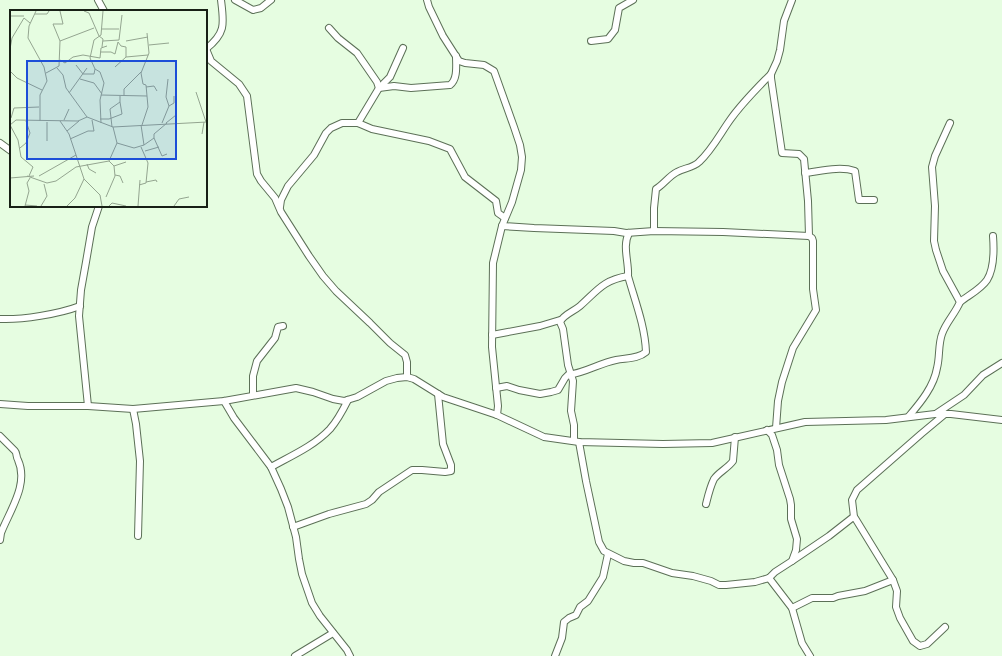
<svg xmlns="http://www.w3.org/2000/svg" width="1002" height="656" viewBox="0 0 1002 656" font-family="'Work Sans',sans-serif">
  <style>
    .lines { fill: none; stroke-linecap: round; stroke-linejoin: round }
    .minor-casing { stroke: #5c7057; stroke-width: 8 }
    .minor { stroke: #fff; stroke-width: 6 }
    .inset-road { fill: none; stroke: #94a590; stroke-width: 1 }
    .view { fill: #1d4ed8; fill-opacity: 0.15; stroke: #1d4ed8; stroke-width: 2 }
    .inset-edge { fill: none; stroke: #182016; stroke-width: 2 }
  </style>
  <rect width="100%" height="100%" fill="#e6fde1"/>
  <g class="lines">
    <g class="minor-casing">
      <g id="minor">
        <path d="M98,0L104,11"/>
        <path d="M235,0L253,10L261,8L271,0"/>
        <path d="M427,0L429,7L443,36L459,61L465,63L484,65L494,71L514,127L520,145L522,157L521,170L512,202L502,226L493,263L492,347L498,406L497,415"/>
        <path d="M329,28L338,38L357,53L377,82L379,88L394,86L411,88L450,85C458,79 456,65 456,56"/>
        <path d="M591,41L608,39L615,30L619,8L633,0"/>
        <path d="M206,49L211,61L239,84L247,96L257,174L261,181L275,198L281,212L309,256L323,276L336,291L370,323L390,343L405,355L407,362V377"/>
        <path d="M206,49C226,33 224,24 221,0"/>
        <path d="M358,123L379,88L390,77L403,48"/>
        <path d="M0,143L11,151"/>
        <path d="M805,173C821,171 840,166 855,171L859,200H874"/>
        <path d="M280,207L281,200L288,186L314,155L326,133L331,128L342,123H358L372,129L429,141L450,149L465,177L496,201L498,213L505,218"/>
        <path d="M502,226L534,228L614,231L626,233L654,231L723,232L809,236"/>
        <path d="M654,231V208L656,189C664,184 669,176 677,172C684,168 693,168 699,162C712,150 720,134 730,120C742,103 756,89 771,74"/>
        <path d="M960,302C969,295 981,289 987,280C994,269 994,249 993,236"/>
        <path d="M0,319C22,320 59,314 80,306"/>
        <path d="M492,335L540,326L560,320"/>
        <path d="M496,388L507,386L519,390L540,394L551,392L558,390L565,378L568,375C585,373 600,363 616,360C626,358 638,359 646,352C645,326 635,301 628,276"/>
        <path d="M253,395V376L257,361L275,338L278,327L283,326"/>
        <path d="M224,401L234,418L271,467L281,489L288,507L296,537L299,559L302,574L312,603L320,616L347,650L350,656"/>
        <path d="M0,404L28,406H88L133,409L224,401L296,388L313,392L333,399L344,401L357,397L386,381L397,378L407,377L414,379L443,397L497,415L544,437L579,442L663,444L712,443L805,422L886,420L935,414H951L1002,420"/>
        <path d="M88,406L79,316L81,290L86,262L92,227L99,206"/>
        <path d="M133,409L136,424L140,461L138,536"/>
        <path d="M937,413L964,395L983,375L1002,363"/>
        <path d="M909,416C921,402 934,386 937,368C940,357 938,345 942,334C946,322 955,314 960,302L943,271L936,250L934,241L935,206L932,167L935,156L950,123"/>
        <path d="M776,428L778,401L782,382L793,348L816,310L813,289V241L812,238L809,236L808,201L804,159L799,154L782,153L771,78V74L777,61L780,50L784,21L792,0"/>
        <path d="M0,436C5,441 10,446 15,451C17,453 16,457 18,460C29,484 10,510 1,533L0,540"/>
        <path d="M574,441V425L571,411L573,381L568,365L563,329L560,322C564,314 573,312 580,306C597,291 603,280 628,276C629,262 622,246 629,233"/>
        <path d="M579,442L586,481L599,542L604,551L624,561L634,563H643L672,573L693,576L711,581L719,585H726L755,582L769,578L775,572L792,561L796,550L797,539L791,519V505L790,499L779,465L777,450L772,435L767,430"/>
        <path d="M271,467C291,456 314,446 330,429C337,421 343,410 348,400"/>
        <path d="M706,504C708,496 710,487 714,479C719,472 728,468 733,461L735,437"/>
        <path d="M854,517L852,500L857,490L921,434L945,414"/>
        <path d="M293,527L329,514L366,504L372,500L379,492L412,470H422L445,472L451,471V465L443,444L438,394"/>
        <path d="M792,561L829,536L852,518H855L893,580L897,591L896,607L900,618L913,641L920,646L927,644L945,627"/>
        <path d="M769,578L792,608L802,643L810,656"/>
        <path d="M792,608L812,598H833L838,596L865,591L893,580"/>
        <path d="M295,656L333,633"/>
        <path d="M555,656L562,638L564,622L569,618L576,615L580,607L588,601L603,577L608,554"/>
      </g>
    </g>
    <use href="#minor" class="minor"/>
  </g>
  <g transform="translate(10 10)">
    <rect width="197" height="197" fill="#e6fde1"/>
    <path class="inset-road" d="M26,1L19,16L18,28L34,57L37,71L30,85V111M50,1L53,14H43L50,31L84,18M74,1L79,3L89,26L93,29L92,37M25,4H37L39,1M0,6H14M92,19H109M93,31L109,30L112,5M116,31L138,27M139,35L159,33M0,39L2,28L14,8L20,13M90,42H101L105,44L108,32L111,36L116,37V47L138,45M50,50L55,53L63,47L73,45L90,48L91,38L97,36M66,55L73,64H84L85,59M105,57L116,47M47,58L53,65L56,78L77,107M0,61L7,68L32,80M36,63L49,56L50,31M70,69L84,73L92,84M136,77L144,76L147,81M186,82L196,112M59,83L77,58M91,85L137,86M114,85V79L131,62M159,96L164,93V86M1,108L4,98L29,97M90,109H99L112,104L110,92M54,110L59,99M50,111L59,124L74,169L90,185L92,196M37,112V131M91,113L90,90L94,73L90,62L85,59L80,48L84,30L91,25L93,1M152,113L159,96L156,87L158,69M156,113L166,105M0,115L6,110L68,111L77,107L103,117L197,112M0,115L8,130L11,147L23,157L19,166M132,115L138,97L136,75L133,74L131,63L139,43L137,23M102,117L100,99L110,92V86M57,121L69,111M192,124L194,112M144,128V124L157,113M60,129L78,121H84L82,110M107,133L124,138L134,135L131,115M134,135L144,128L152,146L157,144M10,138L16,133L20,123L16,111M135,141L149,137M99,151L107,133L103,117M77,154L79,159L86,163M104,156L116,152M105,165L110,166L113,173M17,166L37,173L46,171L66,157L99,151L104,156L105,166L96,187M29,166L66,145M0,168L24,166M136,172L146,170L147,172M129,175L136,173L138,153L131,137M15,195L27,196M15,196L19,181L17,173L20,168M31,196L37,186L34,174M57,196L65,188L74,169M99,196L102,193L116,196M128,196L130,170M164,196L169,189L179,187"/>
    <path class="view" d="M17,51H166V149H17Z"/>
    <rect width="197" height="197" class="inset-edge"/>
  </g>
</svg>
